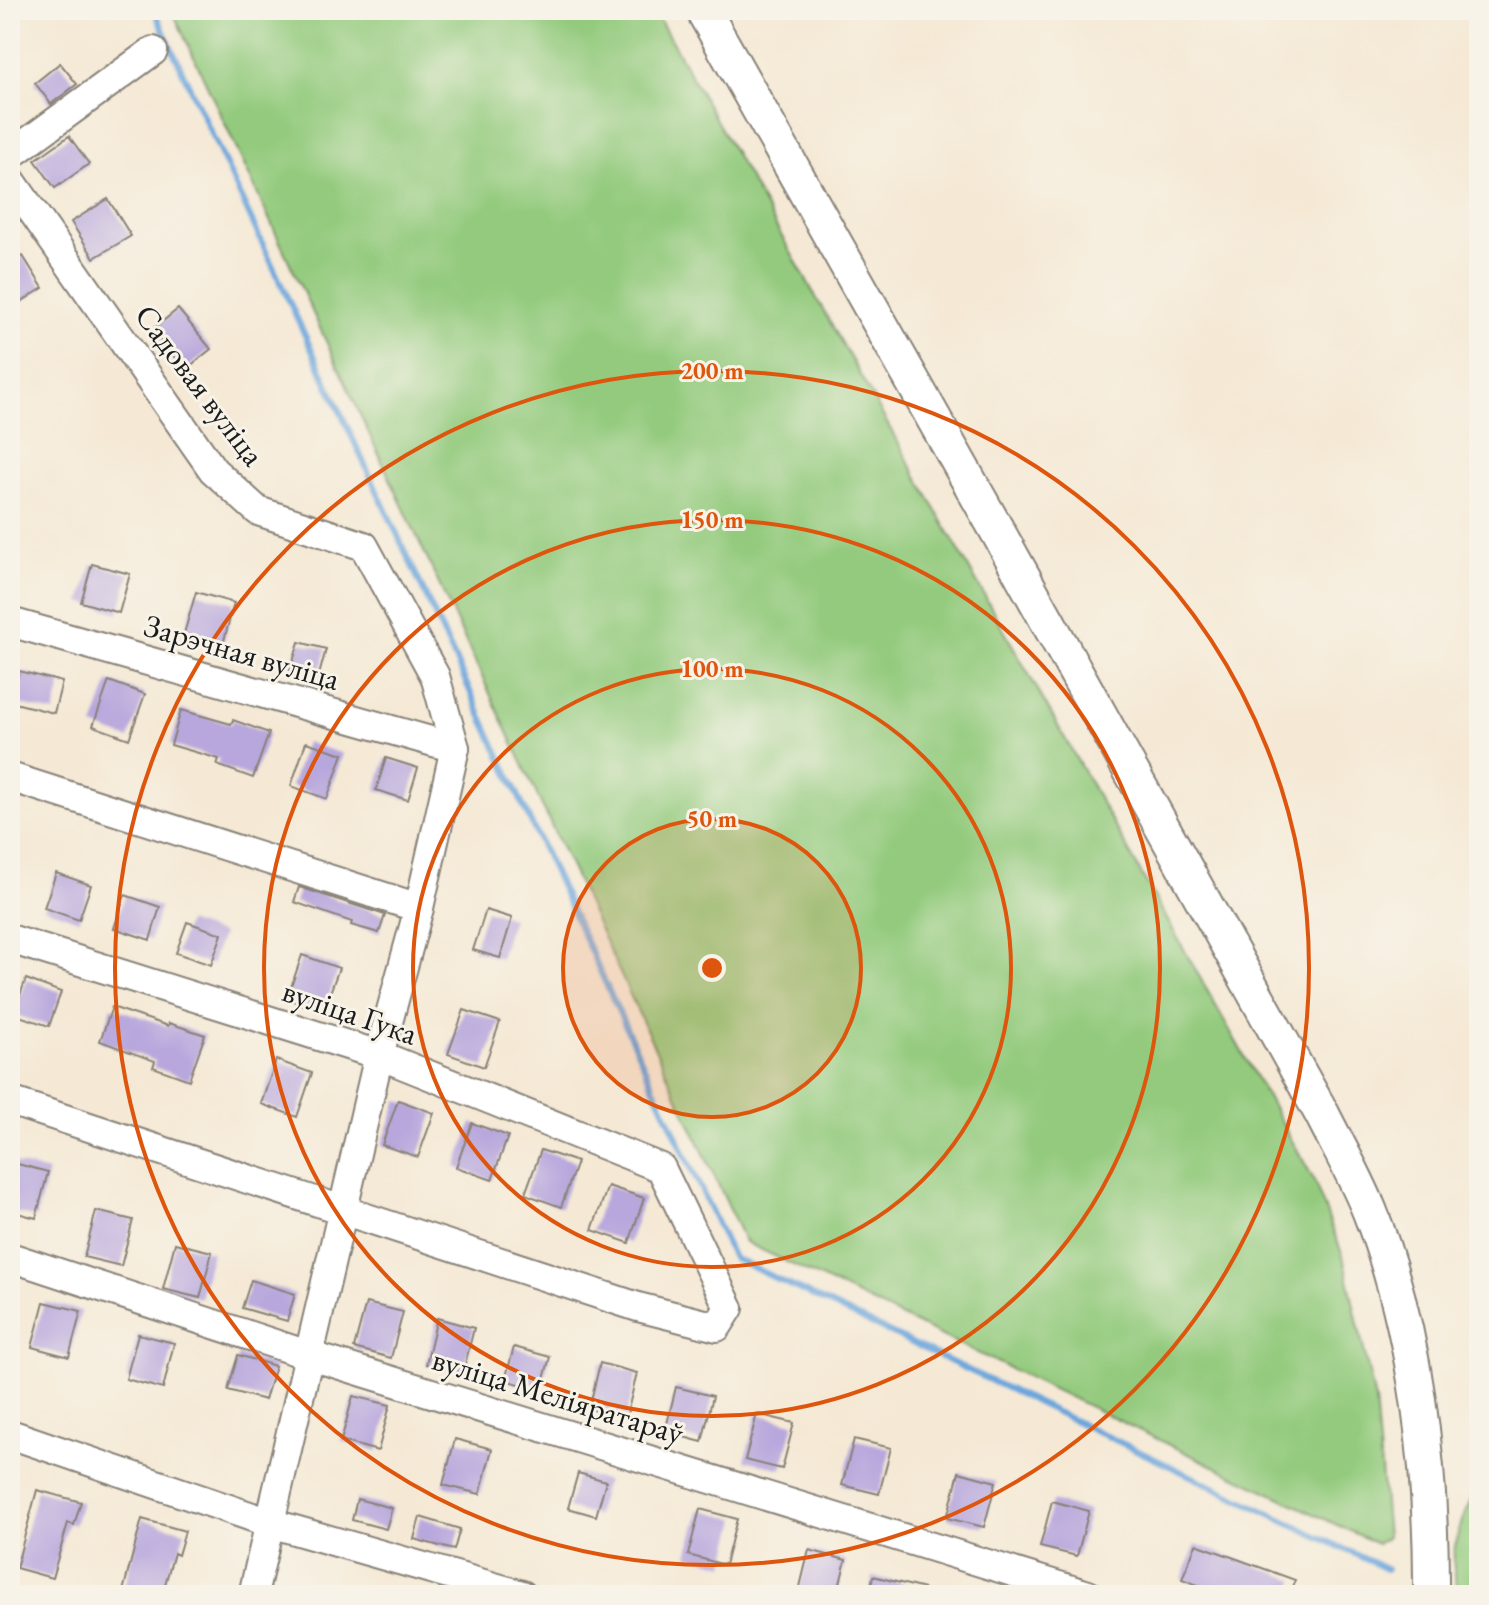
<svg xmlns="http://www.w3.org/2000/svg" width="1489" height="1605" viewBox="0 0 1489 1605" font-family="'EB Garamond',serif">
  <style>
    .green { fill: #93ca7d; stroke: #58734c; stroke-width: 2 }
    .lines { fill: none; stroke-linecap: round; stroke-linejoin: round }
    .stream { stroke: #6ca6dc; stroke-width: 6 }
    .building { fill: #b8a7dd }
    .minor-casing { stroke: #888278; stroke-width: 32 }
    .major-casing { stroke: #888278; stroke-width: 38 }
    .minor { stroke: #fff; stroke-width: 28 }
    .major { stroke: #fff; stroke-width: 34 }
    .ring { fill: none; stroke: #de560d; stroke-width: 4 }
    .labels { text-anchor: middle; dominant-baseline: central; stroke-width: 6; stroke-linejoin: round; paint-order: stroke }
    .street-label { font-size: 32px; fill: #1c1c1c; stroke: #f7f3e8 }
    .centre { fill: #de560d; stroke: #f7f3e8; stroke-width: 4 }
    .ring-label { font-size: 24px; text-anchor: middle; font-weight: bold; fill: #de560d; stroke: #f7f3e8; stroke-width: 6; stroke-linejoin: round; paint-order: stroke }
  </style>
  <rect width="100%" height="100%" fill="#f7f3e8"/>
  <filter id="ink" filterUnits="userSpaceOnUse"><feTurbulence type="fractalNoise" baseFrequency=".0125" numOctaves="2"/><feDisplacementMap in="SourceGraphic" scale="16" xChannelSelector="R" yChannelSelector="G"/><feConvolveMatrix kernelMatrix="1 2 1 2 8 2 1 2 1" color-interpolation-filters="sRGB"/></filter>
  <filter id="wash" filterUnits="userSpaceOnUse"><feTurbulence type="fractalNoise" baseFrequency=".006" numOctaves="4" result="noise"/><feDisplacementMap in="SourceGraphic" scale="32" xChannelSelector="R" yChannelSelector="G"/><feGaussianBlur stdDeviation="1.8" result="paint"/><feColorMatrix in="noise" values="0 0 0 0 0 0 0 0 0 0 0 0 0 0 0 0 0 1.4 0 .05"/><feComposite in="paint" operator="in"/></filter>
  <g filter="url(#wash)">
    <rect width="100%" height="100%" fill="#f5e9d5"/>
    <g class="green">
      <path d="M172,10H654L1313,1178L1343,1256L1375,1400L1387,1537L1377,1544L745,1242Z"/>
      <path d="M1479,1484V1595L1457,1584C1446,1552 1464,1512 1479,1484Z"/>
    </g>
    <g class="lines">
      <path class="stream" d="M154,10L733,1258L1386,1569"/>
    </g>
    <g id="blocks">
      <g class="building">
        <path d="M60,63L77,84L51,104L35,83Z"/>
        <path d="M69,136L89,164L55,188L35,160Z"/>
        <path d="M108,199L131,236L94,258L71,222Z"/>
        <path d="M23,256L43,288L10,309V264Z"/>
        <path d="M178,309L211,349L185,370L152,330Z"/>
        <path d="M92,564L130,574L119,613L81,602Z"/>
        <path d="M196,592L234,603L222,648L183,637Z"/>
        <path d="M299,642L326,649L318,679L290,671Z"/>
        <path d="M19,671L62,682L54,713L11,702Z"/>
        <path d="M109,681L145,694L129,739L93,726Z"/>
        <path d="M181,710L231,724L233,720L269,733L253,778L217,765L219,759L171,745Z"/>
        <path d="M306,742L343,754L327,799L291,786Z"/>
        <path d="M386,758L418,768L408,800L376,790Z"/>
        <path d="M56,873L91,885L79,920L44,908Z"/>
        <path d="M299,887L385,915L379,933L351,925L352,922L294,902Z"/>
        <path d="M125,895L160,907L150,940L114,928Z"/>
        <path d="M486,910L512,918L500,958L473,950Z"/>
        <path d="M187,922L222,934L211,965L176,953Z"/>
        <path d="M302,955L339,968L323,1012L287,999Z"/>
        <path d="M26,979L61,992L49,1026L13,1014Z"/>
        <path d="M112,1007L168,1026L169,1023L205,1035L189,1080L153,1067L155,1061L100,1041Z"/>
        <path d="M464,1010L500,1022L484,1067L448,1054Z"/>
        <path d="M276,1060L312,1073L297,1117L261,1104Z"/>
        <path d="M398,1100L434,1113L418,1157L382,1145Z"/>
        <path d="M472,1123L508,1136L492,1180L456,1167Z"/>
        <path d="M541,1150L577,1162L561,1207L525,1194Z"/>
        <path d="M10,1162L48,1172L36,1218L10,1211Z"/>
        <path d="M608,1186L644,1198L629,1243L592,1230Z"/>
        <path d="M96,1211L133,1220L121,1266L84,1257Z"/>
        <path d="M175,1243L212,1252L200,1298L163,1289Z"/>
        <path d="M251,1280L295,1294L287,1321L242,1308Z"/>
        <path d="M44,1302L81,1311L69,1357L32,1347Z"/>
        <path d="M366,1303L403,1312L391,1358L354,1348Z"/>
        <path d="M437,1318L474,1328L463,1373L426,1364Z"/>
        <path d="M138,1334L174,1343L163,1389L126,1379Z"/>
        <path d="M514,1347L550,1357L541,1390L505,1380Z"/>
        <path d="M238,1355L275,1366L265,1400L228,1390Z"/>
        <path d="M600,1363L637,1373L626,1418L589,1409Z"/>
        <path d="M676,1387L713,1396L702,1442L665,1432Z"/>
        <path d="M353,1396L390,1405L378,1451L341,1441Z"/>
        <path d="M757,1414L794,1423L782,1469L745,1460Z"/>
        <path d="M455,1439L492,1449L480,1494L443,1485Z"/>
        <path d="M854,1439L891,1448L879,1494L842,1485Z"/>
        <path d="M959,1472L996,1482L984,1527L947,1518Z"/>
        <path d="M578,1473L606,1481L596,1516L568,1508Z"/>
        <path d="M37,1490L81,1502L74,1525L68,1523L52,1578L16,1568Z"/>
        <path d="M357,1499L392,1508L386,1529L352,1520Z"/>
        <path d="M1052,1501L1089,1511L1077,1556L1040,1547Z"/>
        <path d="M700,1509L737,1519L725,1565L688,1555Z"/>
        <path d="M420,1517L460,1529L454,1550L414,1539Z"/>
        <path d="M142,1519L185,1531L178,1555L174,1553L162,1595H122Z"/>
        <path d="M1196,1544L1295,1580L1290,1595H1224L1182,1579Z"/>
        <path d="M809,1550L846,1560L837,1595H798Z"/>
        <path d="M873,1576L924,1589L923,1595H869Z"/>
      </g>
    </g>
  </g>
  <g filter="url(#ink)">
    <use href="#blocks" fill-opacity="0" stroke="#888278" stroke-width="2"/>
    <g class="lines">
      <g class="minor-casing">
        <g id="minor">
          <path d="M10,155L153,51"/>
          <path d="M10,179L213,470L258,511L364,546L435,676L455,748L419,908L379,1055L253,1595"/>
          <path d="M10,622L455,748"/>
          <path d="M10,777L419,908"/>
          <path d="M10,939L379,1055L661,1168L729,1308L717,1327L638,1307L10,1101"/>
          <path d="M10,1257L308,1355L1088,1595"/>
          <path d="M10,1434L270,1523L522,1595"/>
        </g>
      </g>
      <g class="major-casing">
        <path id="major" d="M703,10L999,534L1322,1114C1338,1146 1357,1179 1370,1212C1416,1328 1432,1471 1431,1595"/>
      </g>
      <use href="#minor" class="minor"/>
      <use href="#major" class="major"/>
    </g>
  </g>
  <circle cx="712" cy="968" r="149" fill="#de560d" fill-opacity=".12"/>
  <g class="ring">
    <circle cx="712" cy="968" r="149"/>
    <circle cx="712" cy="968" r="299"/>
    <circle cx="712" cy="968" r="448"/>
    <circle cx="712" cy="968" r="597"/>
  </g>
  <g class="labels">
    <g class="street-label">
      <text transform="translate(200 385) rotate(53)">Садовая вуліца</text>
      <text transform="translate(242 652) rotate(16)">Зарэчная вуліца</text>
      <text transform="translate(350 1012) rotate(19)">вуліца Гука</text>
      <text transform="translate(558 1396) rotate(17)">вуліца Меліяратараў</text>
    </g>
  </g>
  <circle cx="712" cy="968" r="12" class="centre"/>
  <g class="ring-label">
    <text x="712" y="379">200 m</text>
    <text x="712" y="528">150 m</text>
    <text x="712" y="677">100 m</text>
    <text x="712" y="827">50 m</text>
  </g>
  <rect width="1489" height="1605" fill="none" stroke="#f7f3e8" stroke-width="40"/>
</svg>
